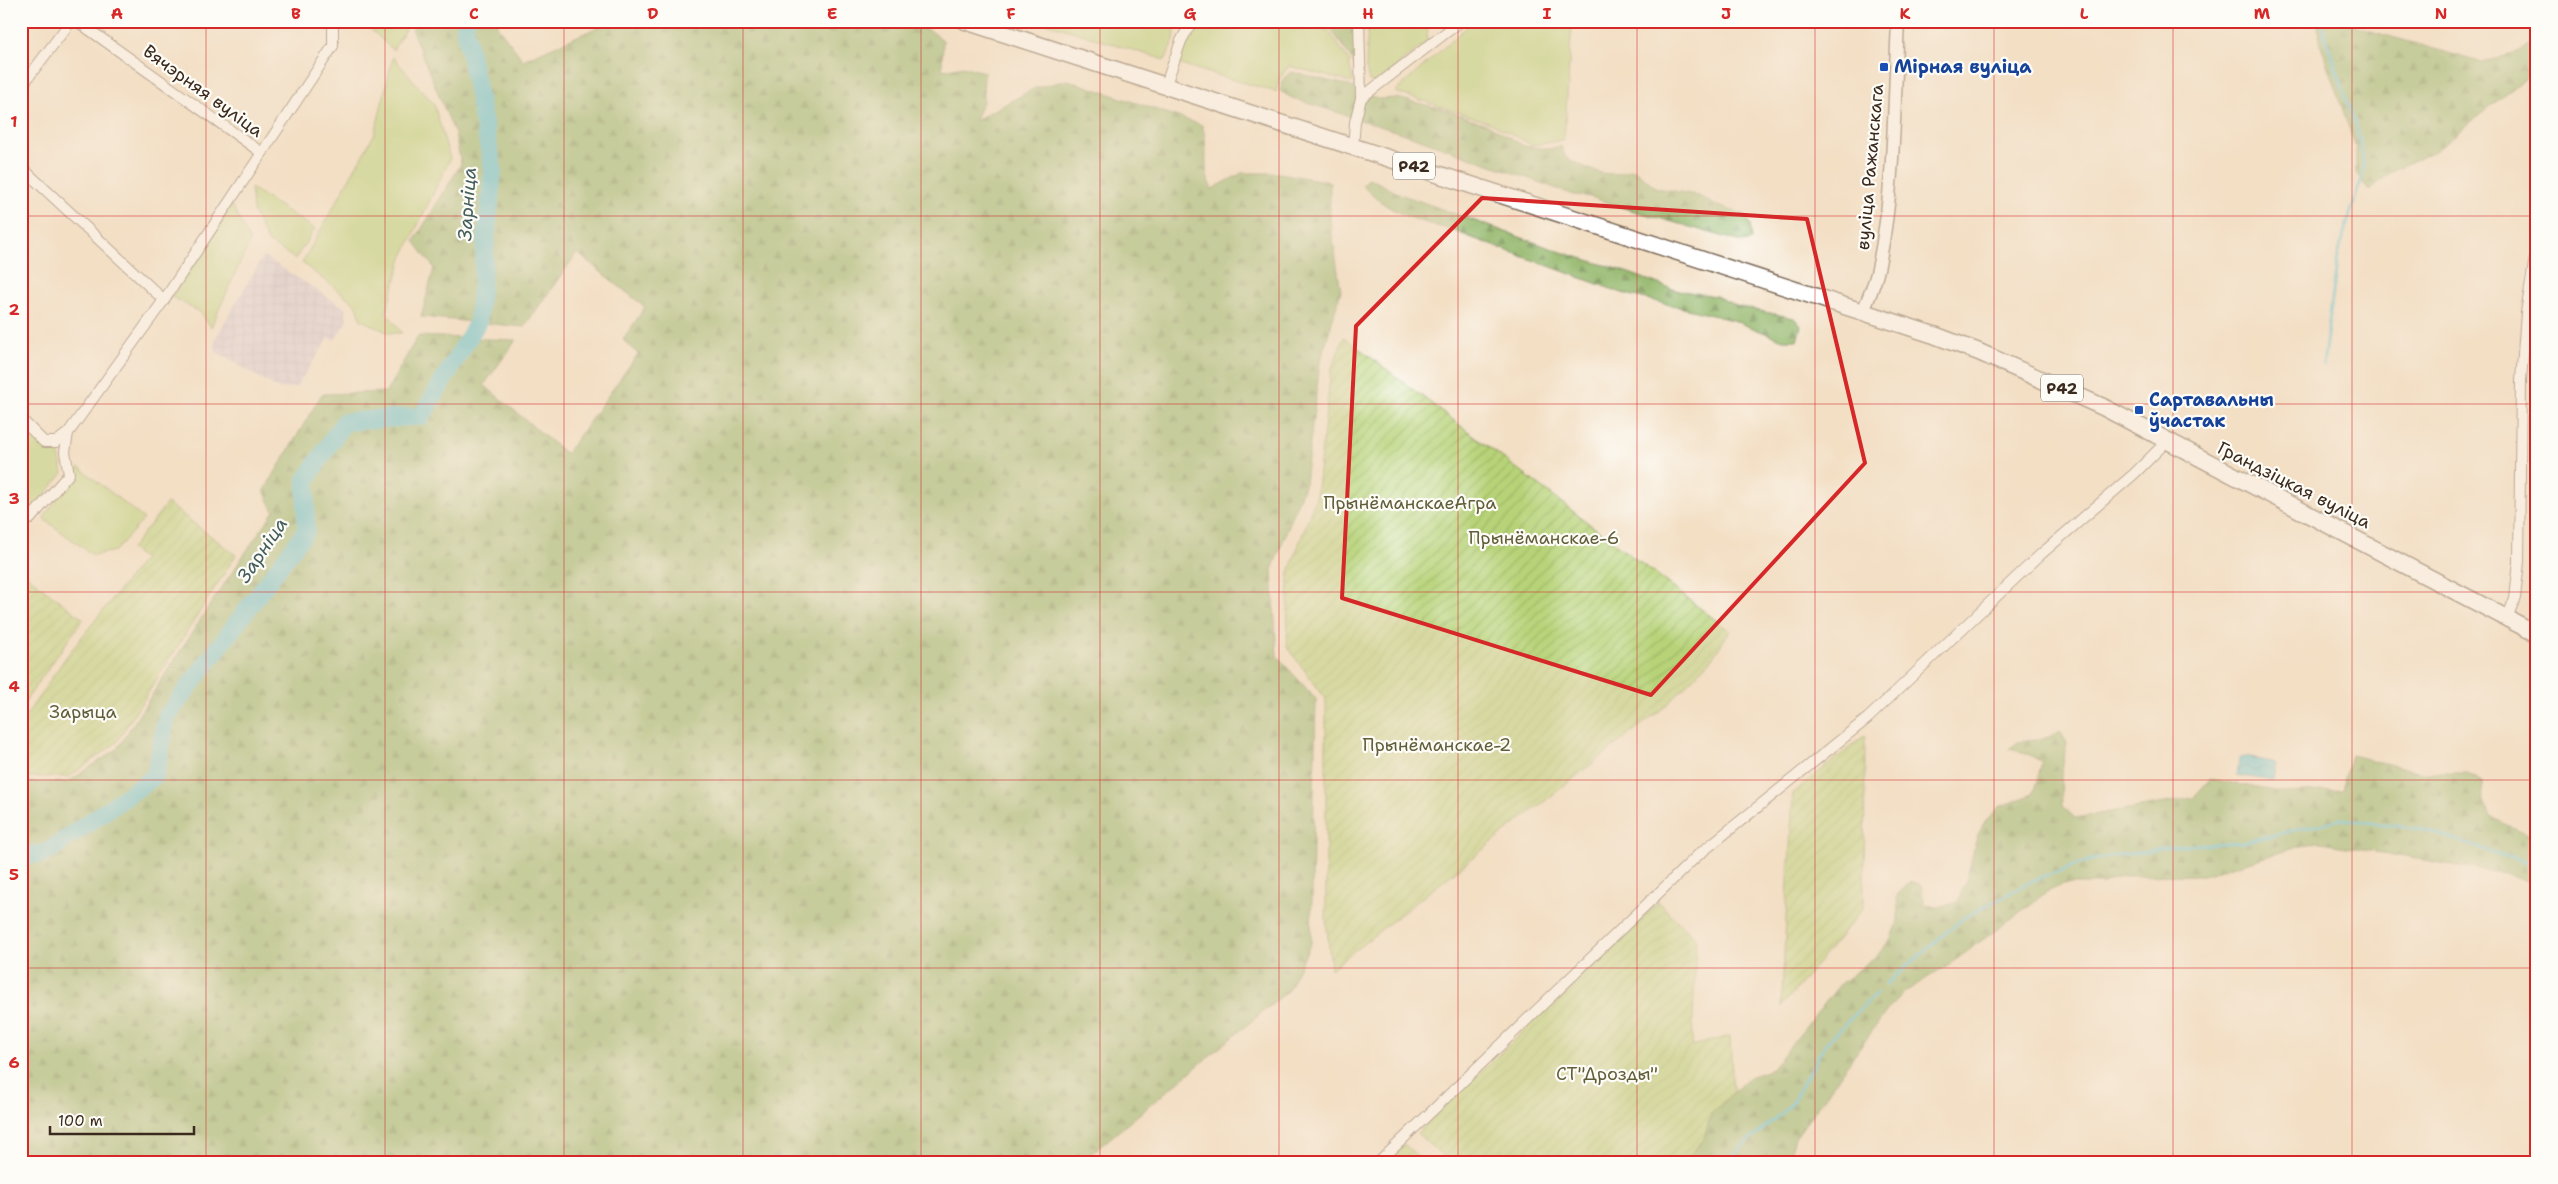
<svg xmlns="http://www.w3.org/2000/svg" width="2558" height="1184" viewBox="0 0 2558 1184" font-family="'Shantell Sans',sans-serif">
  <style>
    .industrial { fill: url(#industrial-grid) }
    .grass { fill: #b7d378; stroke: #797e4b }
    .forest { fill: url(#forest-firs); stroke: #667043 }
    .garden { fill: url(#garden-furrows); stroke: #797e4b }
    .water { fill: url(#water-waves); stroke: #487578 }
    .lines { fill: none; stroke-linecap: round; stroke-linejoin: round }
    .stream { stroke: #55c0d1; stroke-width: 3 }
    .river { stroke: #55c0d1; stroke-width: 18 }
    .minor-casing { stroke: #7b6958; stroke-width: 12 }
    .tertiary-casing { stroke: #7b6958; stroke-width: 15 }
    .primary-casing { stroke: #7b6958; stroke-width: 19 }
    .minor { stroke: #fff; stroke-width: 10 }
    .tertiary { stroke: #fff; stroke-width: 12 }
    .primary { stroke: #fff; stroke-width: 16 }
    .marked { fill: none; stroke: #d62828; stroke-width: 4; stroke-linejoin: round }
    .grid { fill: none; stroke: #d62828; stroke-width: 1; stroke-opacity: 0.55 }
    .transit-dot { fill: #1a4fb4; stroke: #fdfcf7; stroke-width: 2 }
    .labels { text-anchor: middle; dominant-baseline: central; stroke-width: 4.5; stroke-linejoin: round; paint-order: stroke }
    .shield { fill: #fdfcf7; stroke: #75695f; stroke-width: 1 }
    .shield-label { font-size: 16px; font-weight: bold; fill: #3b2a1e }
    .transit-label { font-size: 18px; font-weight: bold; fill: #164399; stroke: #fdfcf7; text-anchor: start }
    .street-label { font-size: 18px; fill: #3b2a1e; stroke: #fdfcf7 }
    .park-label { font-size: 18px; fill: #605d39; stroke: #fdfcf7 }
    .water-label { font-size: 19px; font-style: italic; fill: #445e5d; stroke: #fdfcf7 }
    .neatline { fill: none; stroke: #d62828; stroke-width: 2 }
    .grid-label { font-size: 16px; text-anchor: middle; font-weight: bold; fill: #d62828 }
  </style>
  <defs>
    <pattern id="industrial-grid" width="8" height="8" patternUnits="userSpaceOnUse" patternTransform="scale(1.25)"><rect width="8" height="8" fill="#cebed1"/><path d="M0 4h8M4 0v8" fill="none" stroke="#b2a3b3"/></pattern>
    <pattern id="forest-firs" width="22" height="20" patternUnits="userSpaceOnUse" patternTransform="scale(1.25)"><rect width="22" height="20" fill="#91b568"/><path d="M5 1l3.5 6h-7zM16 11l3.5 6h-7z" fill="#789355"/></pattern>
    <pattern id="garden-furrows" width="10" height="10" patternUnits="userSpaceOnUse" patternTransform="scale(1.25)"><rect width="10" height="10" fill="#b7d378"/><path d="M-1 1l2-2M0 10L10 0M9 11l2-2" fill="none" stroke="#9eb567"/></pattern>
    <pattern id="water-waves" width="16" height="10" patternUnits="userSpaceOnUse" patternTransform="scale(1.25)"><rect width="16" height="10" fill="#55c0d1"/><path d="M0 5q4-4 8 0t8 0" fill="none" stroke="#489ca9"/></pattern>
  </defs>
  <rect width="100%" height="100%" fill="#fdfcf7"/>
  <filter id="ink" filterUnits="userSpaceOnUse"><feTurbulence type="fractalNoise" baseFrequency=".02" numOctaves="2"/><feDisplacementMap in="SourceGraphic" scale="10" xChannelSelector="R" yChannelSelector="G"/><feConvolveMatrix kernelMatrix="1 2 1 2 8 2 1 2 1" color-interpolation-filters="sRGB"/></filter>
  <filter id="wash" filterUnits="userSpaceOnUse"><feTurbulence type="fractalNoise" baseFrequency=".0096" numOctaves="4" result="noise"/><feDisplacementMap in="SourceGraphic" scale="20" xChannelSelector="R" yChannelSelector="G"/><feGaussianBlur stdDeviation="1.12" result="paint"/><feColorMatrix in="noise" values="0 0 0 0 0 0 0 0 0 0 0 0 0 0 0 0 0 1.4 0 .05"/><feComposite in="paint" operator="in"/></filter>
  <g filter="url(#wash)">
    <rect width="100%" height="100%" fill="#f3dfc4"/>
    <path class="industrial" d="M263,256L345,308L347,322L334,340L329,338L296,387L279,389L216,352L215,339Z"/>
    <g class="grass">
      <path d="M362,21H410L393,50Z"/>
      <path d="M1039,21H1176L1174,41L1165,60Z"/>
      <path d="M1198,21H1287L1329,31L1349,61L1353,83L1289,66L1279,79L1276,92L1178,64L1186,43Z"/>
      <path d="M1368,21H1428L1427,42L1375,83L1369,81L1366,67Z"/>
      <path d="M1473,21H1572L1564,140L1532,145L1491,123L1395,92Z"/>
      <path d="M393,57L434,104L450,159L402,258L386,312L402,333H389L361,320L357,305L302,263L375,133Z"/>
      <path d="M251,188L315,229L295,259L268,242L253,211Z"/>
      <path d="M232,205L250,241L211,327L200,312L172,297Z"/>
      <path d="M21,425L42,445L58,450L63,473L32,510L21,502Z"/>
      <path d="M79,467L144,519L115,551L93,555L45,520L44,517Z"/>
    </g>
    <g class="forest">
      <path d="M417,21H498L497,26L523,60L612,21L684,30L693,21H894L931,31L943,40L942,70L963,66L984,72L983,102L974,121L1035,88L1068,80L1202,125C1210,147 1201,171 1212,189L1242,173H1280L1330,182V221L1341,291L1320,363L1305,483L1272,570L1277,656L1316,699L1311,943L1287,992L1080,1163H21V782H68L117,749L209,606L274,511L264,491L322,394L386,392L418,336L516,340L484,385L566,454L638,354L623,340L645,307L577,253L524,327L421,317L434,268L414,241L461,164L455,134L412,31Z"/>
      <path d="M1298,21H1355L1356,66L1331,29Z"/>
      <path d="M2316,21H2352L2357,27L2480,62L2505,57L2537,41V69L2435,151L2390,172L2369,191L2356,173V148L2323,53Z"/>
      <path d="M1291,72L1347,85L1377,99L1397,98L1439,108L1489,125L1524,146L1549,149L1561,146L1566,158C1592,170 1605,180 1633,169L1657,188L1697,195L1715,205L1744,214L1750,225L1752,240L1742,242L1617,206L1591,197L1574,195L1417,138L1292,98L1280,91L1284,78Z"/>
      <path d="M1369,178L1400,194L1564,253L1618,269L1675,290L1716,296L1736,306L1794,318L1801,326L1797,340H1783L1732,320L1622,293L1448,229C1415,221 1384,210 1362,185Z"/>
      <path d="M2060,731L2067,743L2061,775L2062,806L2075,818L2193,798L2210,779L2286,793L2342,790L2351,755L2426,773H2466L2482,782L2483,801L2490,817L2537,838V885L2511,875L2316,842L2204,875L2123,876L2103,884H2063L2051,889L1957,959L1905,992L1888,1009L1795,1138L1789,1157V1163H1682L1704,1139L1711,1114L1749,1077L1772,1069L1841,983L1876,957L1890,940L1898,920L1897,895L1911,881L1921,885L1925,905L1938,907L1958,902L1967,878L1977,836L1987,819L1999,807L2033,794L2042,762L2026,753L2009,749C2027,732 2040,746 2060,731Z"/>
    </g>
    <g class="garden">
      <path d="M1344,337L1730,631L1711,660L1667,705L1331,969L1326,919V699L1287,647L1289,572L1316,497L1331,370Z"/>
      <path d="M167,503L236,555L116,743L69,777H21V723L66,657L144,559L131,549Z"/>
      <path d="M21,571L83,619L21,707Z"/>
      <path d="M1865,735L1864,908L1781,1007L1793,793Z"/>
      <path d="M1658,902L1696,939L1692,1046L1730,1036L1733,1093L1711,1114L1704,1139L1682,1163H1449L1417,1133Z"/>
      <path d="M1404,1144L1425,1163H1384Z"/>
    </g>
    <path class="water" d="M2244,757L2273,762L2276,764L2273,781L2237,775L2239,759Z"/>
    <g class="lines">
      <g class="stream">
        <path d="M2320,21L2358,132L2364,165L2360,184L2339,248L2323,365"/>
        <path d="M1886,984L1963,918L2034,880L2091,860L2176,846L2244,842L2342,819L2420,829L2537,866"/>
        <path d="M1723,1163L1790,1106L1825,1044L1877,993"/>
      </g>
      <path class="river" d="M21,856L46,853L155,776L167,716L306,531V480L344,422L422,416L478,322L493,169L465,29L466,21"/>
    </g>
  </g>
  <g filter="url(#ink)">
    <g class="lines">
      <g class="minor-casing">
        <g id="minor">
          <path d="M77,21L262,153"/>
          <path d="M21,87L71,21"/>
          <path d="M1165,87L1181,41L1192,21"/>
          <path d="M1361,98L1461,21"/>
          <path d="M1353,147L1355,122L1361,98L1359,21"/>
          <path d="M21,167L164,300"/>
          <path d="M21,419L44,442H56L68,433"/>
          <path d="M30,519L69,474L65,452L68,433L164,300L333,46V21"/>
          <path d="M2507,618L2515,598L2519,562L2521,381L2526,313L2537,245"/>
          <path d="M1378,1163L1697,856L1868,718L2040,555L2134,474L2167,441"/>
        </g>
      </g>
      <g class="tertiary-casing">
        <path id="tertiary" d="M1863,312C1868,298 1875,284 1878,269C1895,188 1894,103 1898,21"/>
      </g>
      <g class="primary-casing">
        <path id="primary" d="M965,21L1934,335L1979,352L2103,407L2537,634"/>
      </g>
      <use href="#minor" class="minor"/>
      <use href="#tertiary" class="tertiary"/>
      <use href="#primary" class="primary"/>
    </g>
  </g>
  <path d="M0 0H2558V1184H0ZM1482,198L1807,219L1865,463L1651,695L1342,598L1356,326Z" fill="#f3dfc4" fill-opacity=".55" fill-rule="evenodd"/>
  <path class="marked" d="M1482,198L1807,219L1865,463L1651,695L1342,598L1356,326Z"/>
  <path class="grid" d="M206,21V1163M385,21V1163M564,21V1163M743,21V1163M921,21V1163M1100,21V1163M1279,21V1163M1458,21V1163M1637,21V1163M1815,21V1163M1994,21V1163M2173,21V1163M2352,21V1163M21,216H2537M21,404H2537M21,592H2537M21,780H2537M21,968H2537"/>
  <g class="transit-dot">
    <rect x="1879" y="62" width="10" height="10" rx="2.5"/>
    <rect x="2134" y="405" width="10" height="10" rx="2.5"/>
  </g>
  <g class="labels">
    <g class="shield">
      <rect x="1393" y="152.5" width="42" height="27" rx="4"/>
      <rect x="2041" y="374.5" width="42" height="27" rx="4"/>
    </g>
    <g class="shield-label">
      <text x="1414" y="166">Р42</text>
      <text x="2062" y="388">Р42</text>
    </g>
    <g class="transit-label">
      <text x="1894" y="67">Мірная вуліца</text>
      <text x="2149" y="400">Сартавальны<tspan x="2149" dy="21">ўчастак</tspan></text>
    </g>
    <g class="street-label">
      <text transform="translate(203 91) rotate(36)">Вячэрняя вуліца</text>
      <text transform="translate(1870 167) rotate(-85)">вуліца Ражанскага</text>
      <text transform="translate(2294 485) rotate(27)">Грандзіцкая вуліца</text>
    </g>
    <g class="park-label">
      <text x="1410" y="503">ПрынёманскаеАгра</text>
      <text x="1544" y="538">Прынёманскае-6</text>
      <text x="83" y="712">Зарыца</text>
      <text x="1437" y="745">Прынёманскае-2</text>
      <text x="1607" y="1074">СТ"Дрозды"</text>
    </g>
    <g class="water-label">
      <text transform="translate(467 204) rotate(-86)">Зарніца</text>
      <text transform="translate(262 550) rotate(-56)">Зарніца</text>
    </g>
  </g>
  <rect width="2558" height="1184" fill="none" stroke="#fdfcf7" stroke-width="55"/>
  <path d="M50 1126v8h144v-8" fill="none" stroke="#3b2a1e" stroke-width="2.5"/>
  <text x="58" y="1126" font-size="15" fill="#3b2a1e" stroke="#fdfcf7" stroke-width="4" paint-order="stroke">100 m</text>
  <rect x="28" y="28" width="2502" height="1128" class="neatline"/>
  <g class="grid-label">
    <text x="117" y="19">A</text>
    <text x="296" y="19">B</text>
    <text x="474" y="19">C</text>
    <text x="653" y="19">D</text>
    <text x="832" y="19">E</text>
    <text x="1011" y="19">F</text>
    <text x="1190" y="19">G</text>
    <text x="1368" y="19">H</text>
    <text x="1547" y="19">I</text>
    <text x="1726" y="19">J</text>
    <text x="1905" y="19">K</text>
    <text x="2084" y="19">L</text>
    <text x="2262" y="19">M</text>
    <text x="2441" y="19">N</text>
    <text x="14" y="127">1</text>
    <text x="14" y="315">2</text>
    <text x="14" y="504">3</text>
    <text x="14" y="692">4</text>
    <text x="14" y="880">5</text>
    <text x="14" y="1068">6</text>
  </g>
</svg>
